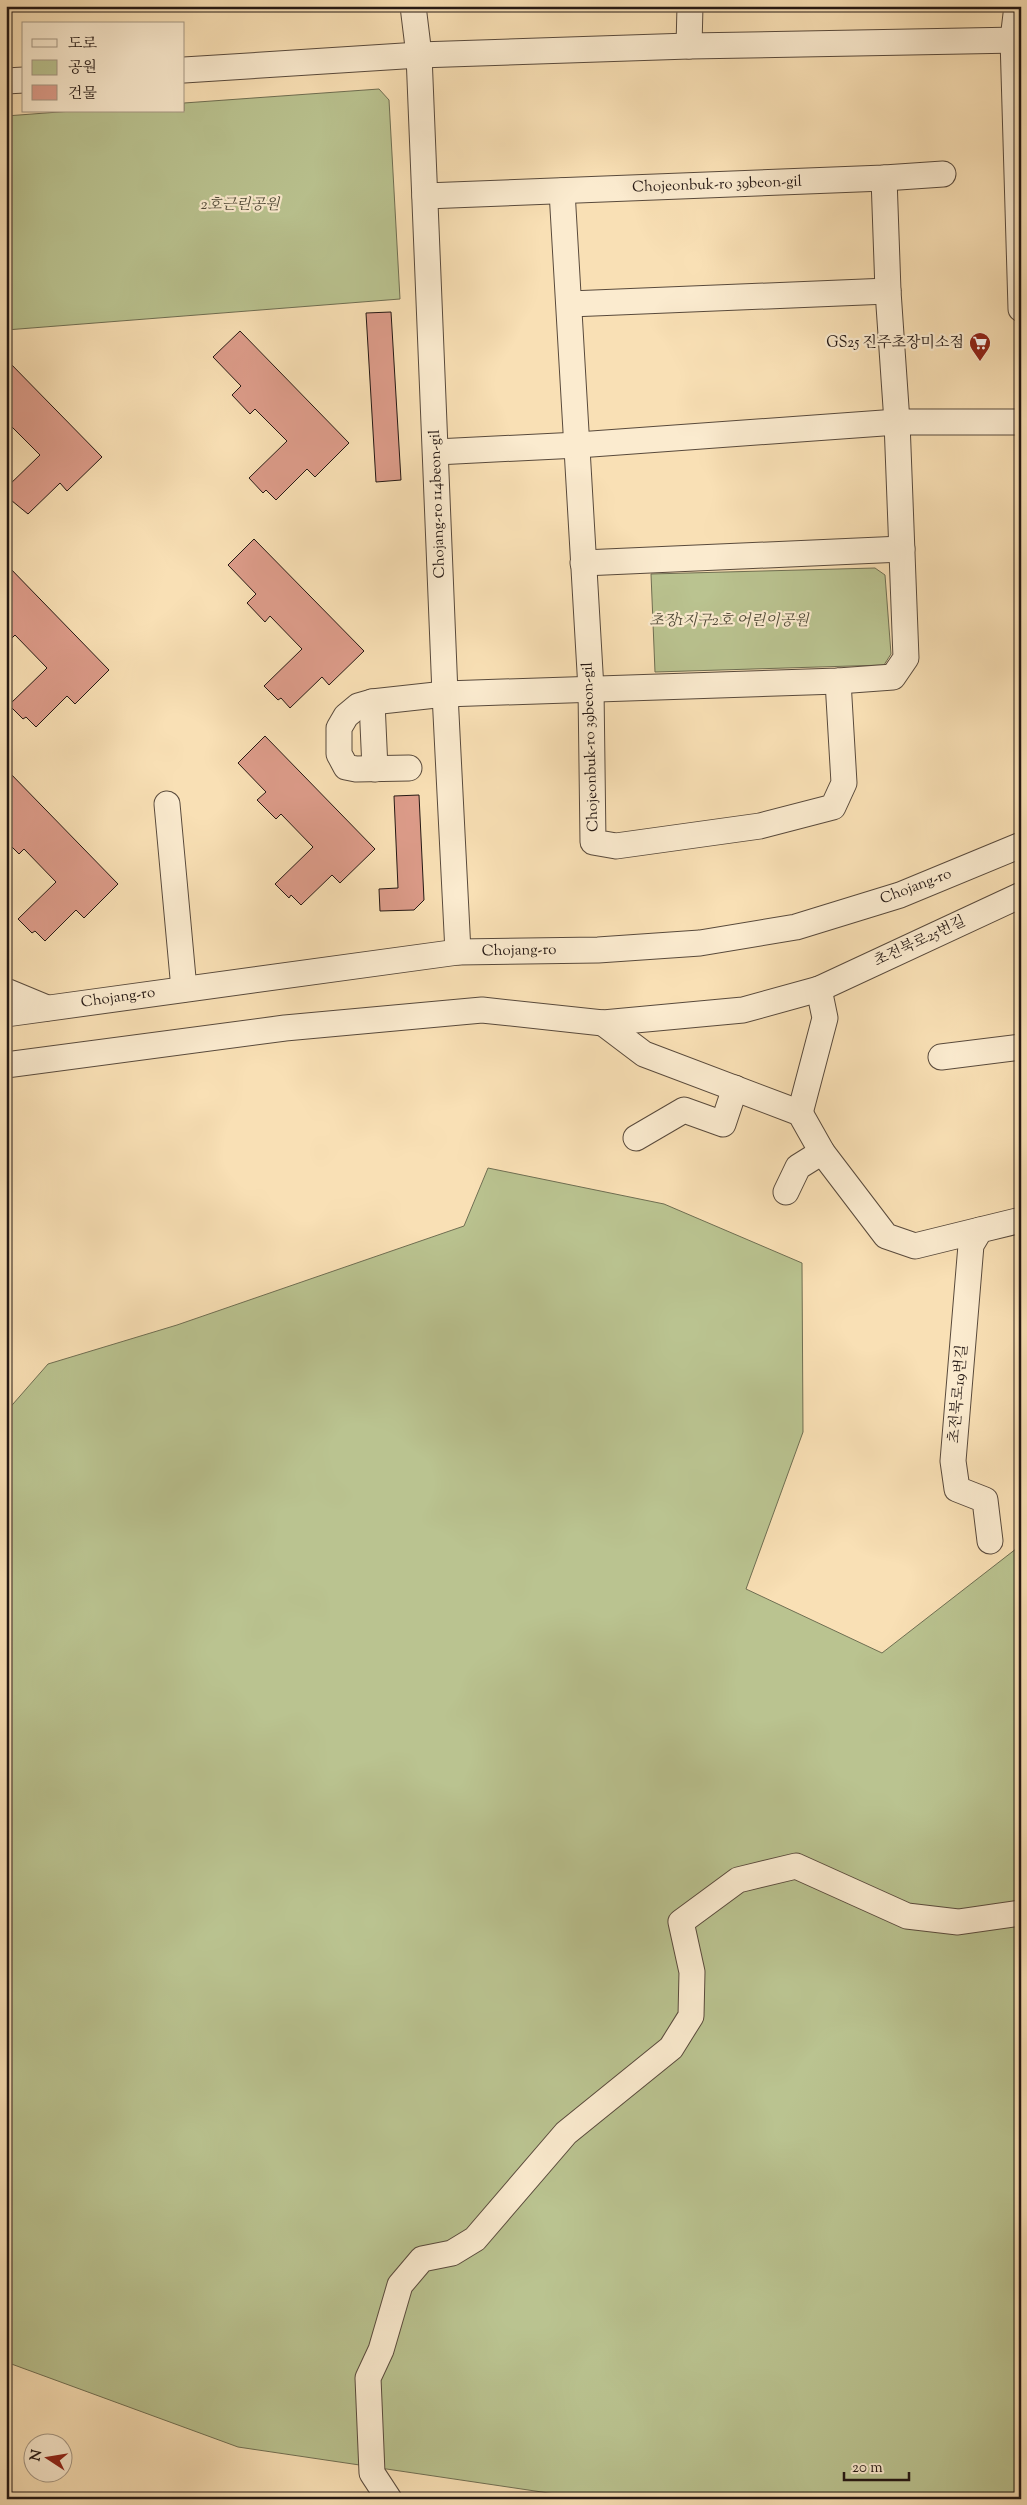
<svg xmlns="http://www.w3.org/2000/svg" width="1027" height="2505" viewBox="0 0 1027 2505" font-family="'Sorts Mill Goudy','Noto Serif KR',serif">
  <style>
    .green { fill: #bac390; stroke: #6f6e52 }
    .building { fill: #dd9c8a; stroke: #241814 }
    .lines { fill: none; stroke-linecap: round; stroke-linejoin: round }
    .minor-casing { stroke: #594a3c; stroke-width: 27 }
    .minor { stroke: #fbebcf; stroke-width: 25 }
    .labels { text-anchor: middle; dominant-baseline: central; stroke-width: 4.5; stroke-linejoin: round; paint-order: stroke }
    .street-label { font-size: 15px; fill: #241814; stroke: #fbebcf }
    .park-label { font-size: 15px; font-style: italic; fill: #514b39; stroke: #fbebcf }
    .poi-label { font-size: 15px; fill: #241814; stroke: #fbebcf; text-anchor: end }
  </style>
  <rect width="100%" height="100%" fill="#f9e0b5"/>
  <filter id="stains"><feTurbulence type="fractalNoise" baseFrequency=".004" numOctaves="4"/><feColorMatrix values="0 0 0 0 .2 0 0 0 0 .09 0 0 0 0 .02 0 0 0 .5 -.17"/></filter>
  <radialGradient id="worn" r=".72"><stop offset=".6" stop-color="#630" stop-opacity="0"/><stop offset="1" stop-color="#630" stop-opacity=".3"/></radialGradient>
  <g class="green">
    <path d="M379,89L389,100L400,299L6,330V116L72,111H184V103Z"/>
    <path d="M875,568L885,575L891,654L884,665L655,672L651,574Z"/>
    <path d="M488,1168L664,1204L802,1263L803,1432L746,1589L882,1653L1021,1545V2499H589L238,2447L6,2362V1412L48,1364L177,1325L464,1226Z"/>
  </g>
  <g class="building">
    <path d="M391,312L401,480L376,482L366,313Z"/>
    <path d="M240,331L349,443L315,477L307,469L276,500L266,490L263,493L249,478L287,441L255,409L250,414L232,395L241,386L213,357Z"/>
    <path d="M6,359L102,457L67,491L60,483L28,514L6,496V488L40,455L6,421Z"/>
    <path d="M254,539L364,651L329,685L322,677L290,708L281,698L278,700L264,686L302,649L270,616L265,622L247,603L256,594L228,565Z"/>
    <path d="M6,564L109,670L75,704L67,696L36,727L26,717L23,719L9,705L47,668L15,635L6,644Z"/>
    <path d="M265,736L375,849L340,883L332,875L301,905L291,895L289,898L275,884L313,847L281,814L276,819L257,800L266,792L238,763Z"/>
    <path d="M6,769L118,884L84,918L76,910L45,941L35,931L32,933L18,919L56,882L24,849L19,854L6,841Z"/>
    <path d="M419,795L424,900L414,910L380,911L379,889L398,888L394,796Z"/>
  </g>
  <g class="lines">
    <g class="minor-casing">
      <g id="minor">
        <path d="M413,6L419,55L445,694L458,952"/>
        <path d="M1017,6L1013,39L1021,309"/>
        <path d="M689,46L690,6"/>
        <path d="M184,70L419,55L689,46L1021,40"/>
        <path d="M6,81L24,80"/>
        <path d="M562,191L591,689L593,842L616,846L760,826L833,807L844,783L838,681"/>
        <path d="M425,196L884,178L943,174"/>
        <path d="M570,304L888,291"/>
        <path d="M436,452L578,445L897,422H1021"/>
        <path d="M583,563L902,549"/>
        <path d="M372,702L375,769"/>
        <path d="M409,768L356,769L346,767L339,754V728L346,716L358,706L372,702L445,694L838,681L893,677L906,658L897,422L888,291L884,178"/>
        <path d="M167,804L184,989"/>
        <path d="M6,991L47,1008"/>
        <path d="M6,1014L458,952L598,950L700,943L796,927L900,895L1021,845"/>
        <path d="M603,1023L644,1054L800,1113L822,1152L886,1236L915,1246L980,1230"/>
        <path d="M941,1057L1021,1047"/>
        <path d="M6,1065L285,1028L482,1010L603,1023L743,1010L819,989L1021,895"/>
        <path d="M800,1113L825,1018L819,989"/>
        <path d="M636,1138L684,1110L723,1124L735,1088"/>
        <path d="M786,1192L798,1167L822,1152"/>
        <path d="M990,1541L985,1500L957,1489L953,1461L971,1245L980,1230L1021,1220"/>
        <path d="M389,2499L372,2473L368,2378L381,2350L400,2285L422,2259L452,2253L475,2239L566,2133L671,2048L691,2016L692,1972L681,1922L738,1880L796,1866L907,1916L958,1922L1021,1913"/>
      </g>
    </g>
    <use href="#minor" class="minor"/>
  </g>
  <defs>
    <g id="supermarket-pin" transform="scale(1.125)"><path d="M0 17L-7.5 6A9.5 9.5 0 1 1 7.5 6Z" fill="#8f2418" stroke="#fbebcf"/><path d="M-6-5.5h2.5l.6 2H6L4.5 2H-2.5L-4.4-4H-6ZM-1.5 3.2a1.3 1.3 0 1 0 .1 0ZM3 3.2a1.3 1.3 0 1 0 .1 0Z" fill="#fff"/></g>
  </defs>
  <g fill-rule="evenodd">
    <use href="#supermarket-pin" x="980" y="343"/>
  </g>
  <g class="labels">
    <g class="street-label">
      <text transform="translate(717 185) rotate(-2)">Chojeonbuk-ro 39beon-gil</text>
      <text transform="translate(438 504) rotate(-92)">Chojang-ro 114beon-gil</text>
      <text transform="translate(591 747) rotate(-92)">Chojeonbuk-ro 39beon-gil</text>
      <text transform="translate(916 887) rotate(-21)">Chojang-ro</text>
      <text transform="translate(920 942) rotate(-25)">초전북로25번길</text>
      <text transform="translate(519 951) rotate(-1)">Chojang-ro</text>
      <text transform="translate(118 998) rotate(-8)">Chojang-ro</text>
      <text transform="translate(959 1394) rotate(-85)">초전북로19번길</text>
    </g>
    <g class="park-label">
      <text x="240" y="205">2호근린공원</text>
      <text x="729" y="621">초장1지구2호 어린이공원</text>
    </g>
    <g class="poi-label">
      <text x="964" y="343">GS25 진주초장미소점</text>
    </g>
  </g>
  <rect width="1027" height="2505" fill="none" stroke="#f9e0b5" stroke-width="25"/>
  <rect x="8" y="8" width="1012" height="2490" fill="none" stroke="#241814" stroke-width="2.5"/>
  <rect x="12" y="12" width="1002" height="2480" fill="none" stroke="#241814"/>
  <rect x="22" y="22" width="162" height="90" fill="#fbebcf" stroke="#a59784"/>
  <rect x="32" y="39" width="25" height="8" fill="#fbebcf" stroke="#a59784"/>
  <text x="68" y="48" font-size="15" fill="#241814">도로</text>
  <rect x="32" y="60" width="25" height="15" fill="#bac390" stroke="#a59784"/>
  <text x="68" y="72" font-size="15" fill="#241814">공원</text>
  <rect x="32" y="85" width="25" height="15" fill="#dd9c8a" stroke="#a59784"/>
  <text x="68" y="98" font-size="15" fill="#241814">건물</text>
  <g transform="translate(48 2458) rotate(282)"><circle r="24" fill="#fbebcf" stroke="#a59784"/>
  <path d="M0-4L9 19L0 12L-9 19Z" fill="#8f2418"/>
  <text y="-8" font-size="14" font-weight="bold" text-anchor="middle" fill="#241814">N</text>
  </g>
  <path d="M844 2472v8h65v-8" fill="none" stroke="#241814" stroke-width="2.5"/>
  <text x="852" y="2472" font-size="15" fill="#241814" stroke="#fbebcf" stroke-width="4" paint-order="stroke">20 m</text>
  <rect width="100%" height="100%" filter="url(#stains)"/>
  <rect width="100%" height="100%" fill="url(#worn)"/>
</svg>
